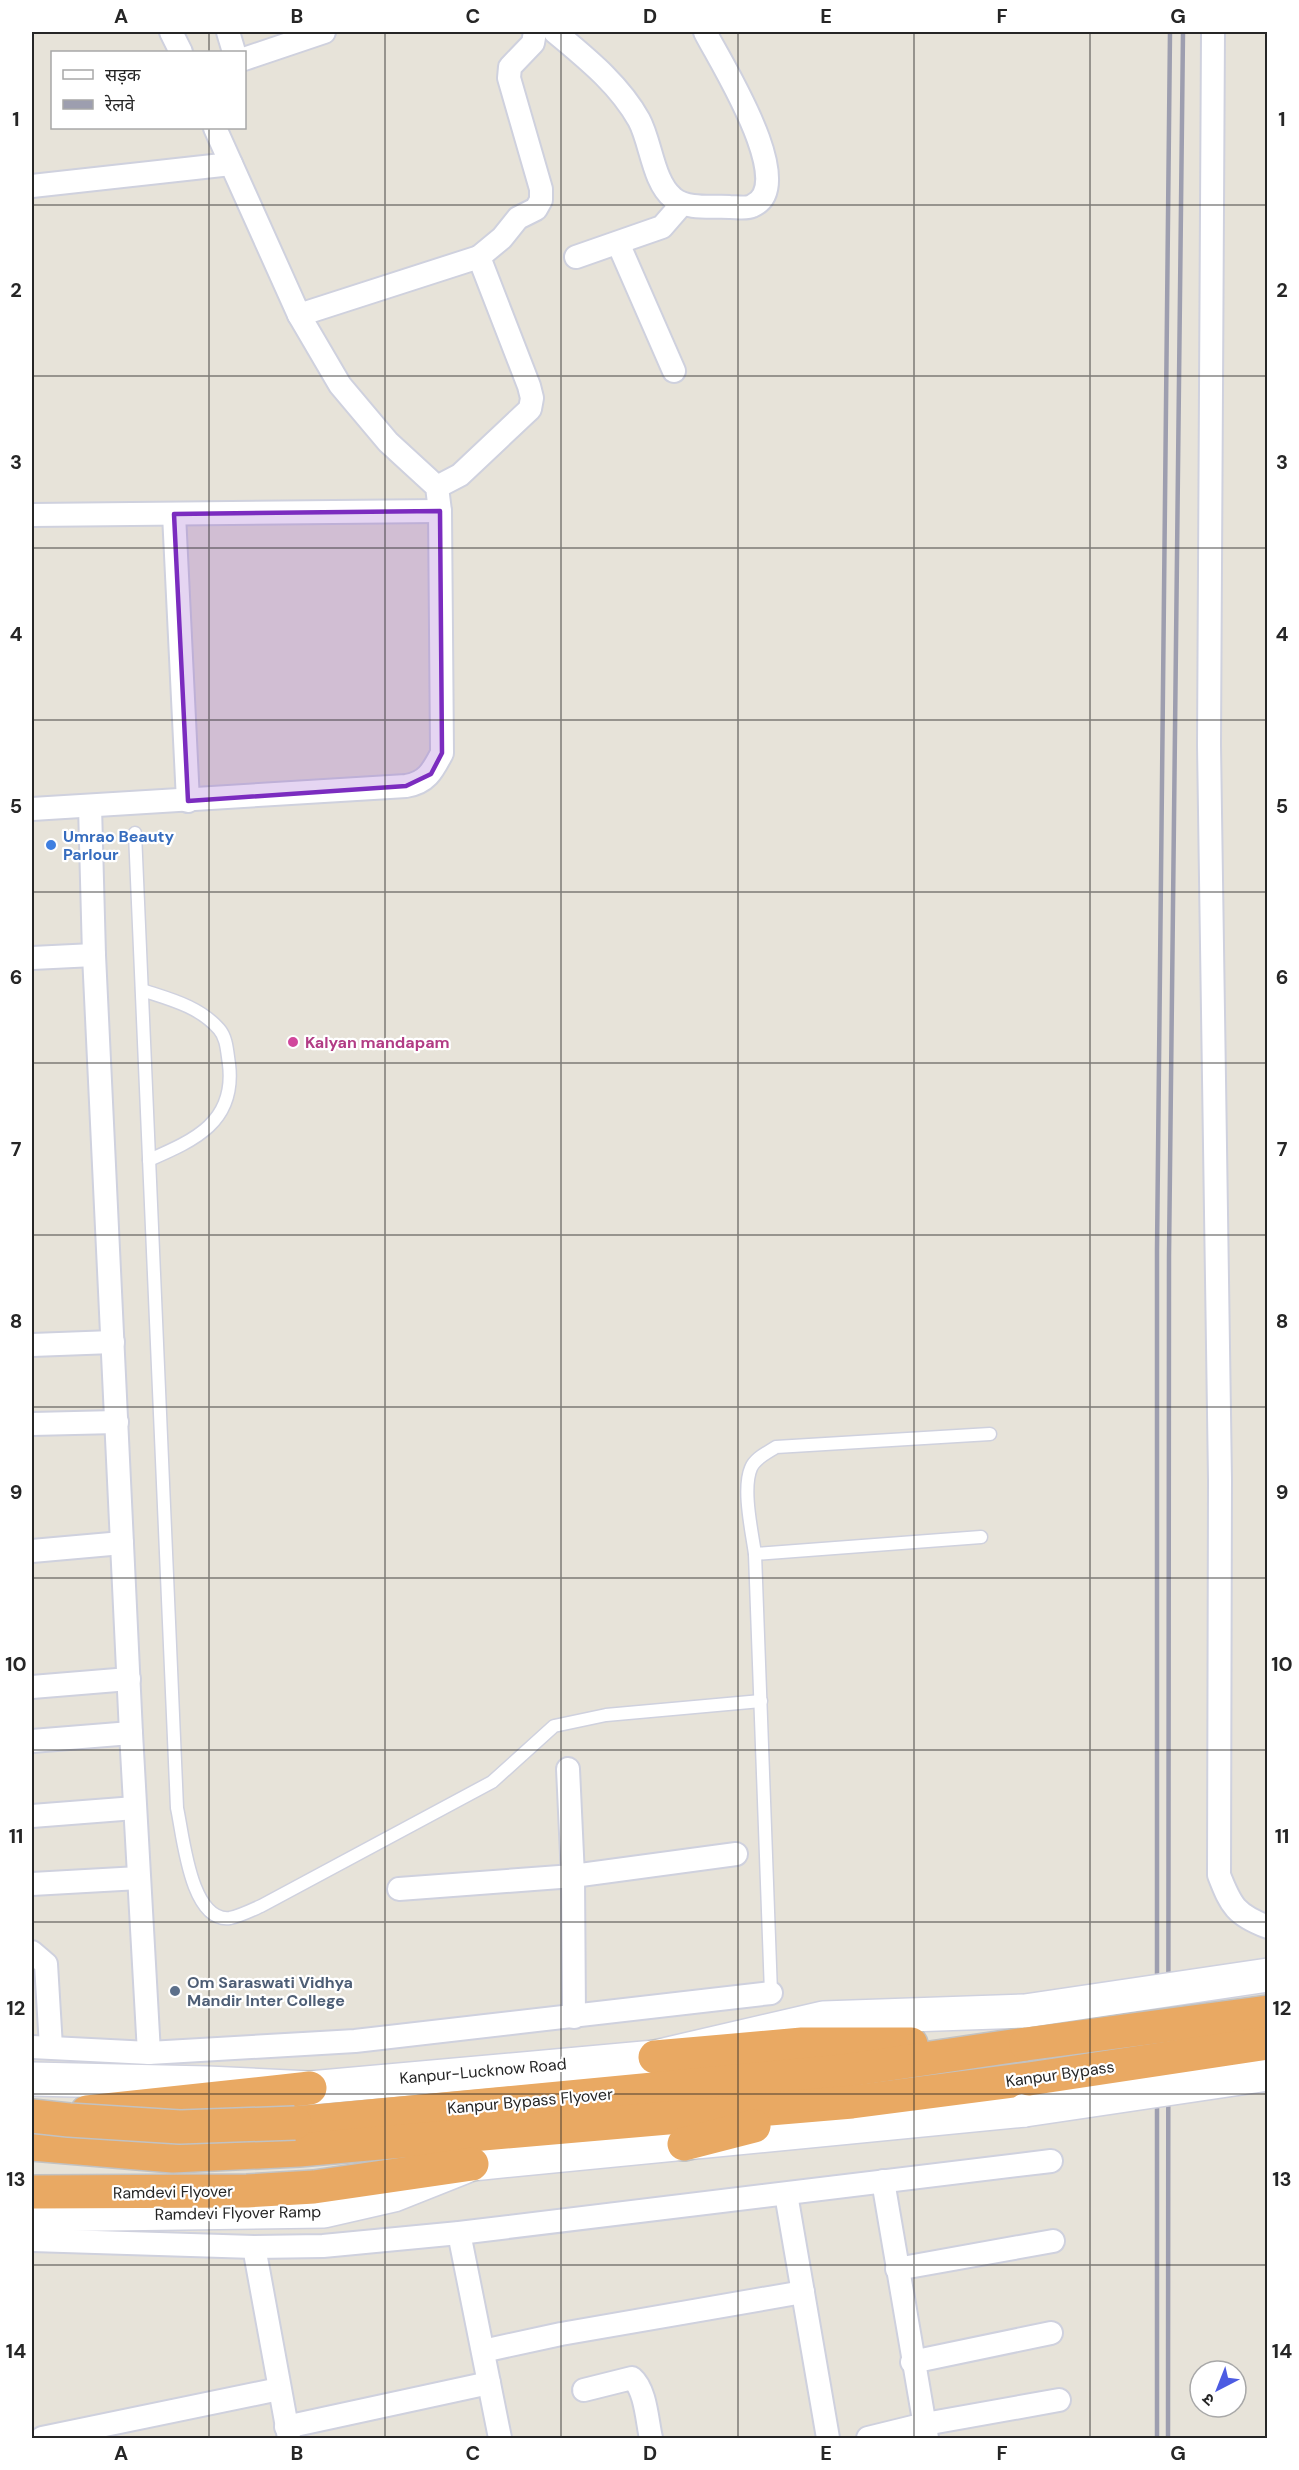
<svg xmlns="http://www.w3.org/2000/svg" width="1299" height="2470" viewBox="0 0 1299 2470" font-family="'DM Sans','Noto Sans Devanagari',sans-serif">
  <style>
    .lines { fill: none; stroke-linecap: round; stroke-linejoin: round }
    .lane-casing { stroke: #cfd1de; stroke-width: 15 }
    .street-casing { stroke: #cfd1de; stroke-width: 26 }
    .secondary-casing { stroke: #cfd1de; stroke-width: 36 }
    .highway-casing { stroke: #c2c2c2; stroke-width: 36 }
    .lane { stroke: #fff; stroke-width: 12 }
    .street { stroke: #fff; stroke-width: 22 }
    .secondary { stroke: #fff; stroke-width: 33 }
    .highway { stroke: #e9a963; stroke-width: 33 }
    .rail { stroke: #9d9eaf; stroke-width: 4.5 }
    .secondary-bridge-casing { stroke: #cfd1de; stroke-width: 36; stroke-linecap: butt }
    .highway-bridge-casing { stroke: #c2c2c2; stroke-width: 36; stroke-linecap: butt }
    .secondary-bridge { stroke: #fff; stroke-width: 33 }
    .highway-bridge { stroke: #e9a963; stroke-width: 33 }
    .marked { fill: #7b2cbf; fill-opacity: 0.2; stroke: #7b2cbf; stroke-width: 4.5; stroke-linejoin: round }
    .grid { fill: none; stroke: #262626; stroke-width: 1.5; stroke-opacity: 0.55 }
    .shop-dot { fill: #3f7fe0; stroke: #fff; stroke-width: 2 }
    .hotel-dot { fill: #d1479c; stroke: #fff; stroke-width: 2 }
    .service-dot { fill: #5c6f8a; stroke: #fff; stroke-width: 2 }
    .labels { text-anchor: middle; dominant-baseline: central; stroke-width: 4.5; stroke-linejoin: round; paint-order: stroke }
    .shop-label { font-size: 16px; font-weight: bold; fill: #366cbe; stroke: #fff; text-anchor: start }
    .hotel-label { font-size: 16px; font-weight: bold; fill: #b23c85; stroke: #fff; text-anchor: start }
    .service-label { font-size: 16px; font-weight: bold; fill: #4e5e75; stroke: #fff; text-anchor: start }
    .street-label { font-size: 16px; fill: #262626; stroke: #fff }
    .neatline { fill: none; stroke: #262626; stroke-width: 2 }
    .grid-label { font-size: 20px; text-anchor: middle; font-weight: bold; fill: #262626 }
  </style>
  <rect width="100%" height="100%" fill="#e7e3d9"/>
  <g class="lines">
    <g class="lane-casing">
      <g id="lane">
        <path d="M135,833L177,1808C183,1834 190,1923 230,1918C240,1916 252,1910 261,1906L492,1782L554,1726L606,1715L761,1701"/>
        <path d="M142,990C169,999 199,1006 219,1029C227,1038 227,1052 229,1064C236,1122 195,1140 149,1160"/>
        <path d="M755,1554L981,1537"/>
        <path d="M771,1993L755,1554C752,1532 742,1489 751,1468C755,1458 767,1453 776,1447L990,1434"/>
      </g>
    </g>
    <g class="street-casing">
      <g id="street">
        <path d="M171,32L181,52"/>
        <path d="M228,32L234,52"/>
        <path d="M555,32C586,58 619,84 639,120C651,142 653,182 673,198C687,210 712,206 730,207C737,207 746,209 752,206C800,186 719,60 705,32"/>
        <path d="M1213,32L1209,745L1220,1480L1219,1875C1231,1906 1236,1915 1268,1927"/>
        <path d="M244,59L324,32"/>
        <path d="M32,186L231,164"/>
        <path d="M618,243L674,371"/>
        <path d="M479,257L502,238L518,218L536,209L541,200V189L509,78L510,67L533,43L535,32"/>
        <path d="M576,257L662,227L682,204"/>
        <path d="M299,315L479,257L529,386L532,398L530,409L460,475L437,487"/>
        <path d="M174,514L188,801"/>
        <path d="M32,515L440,511"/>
        <path d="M90,806L94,955L131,1733L149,2053"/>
        <path d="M32,809L406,786C427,783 433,770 442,753L440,511L437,487L388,442L340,385L299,315L215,128"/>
        <path d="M32,958L94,955"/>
        <path d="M32,1345L113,1342"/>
        <path d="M32,1424L117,1422"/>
        <path d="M32,1551L122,1543"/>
        <path d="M32,1687L129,1679"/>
        <path d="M32,1741L131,1733"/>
        <path d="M568,1769L573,1876L736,1854"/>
        <path d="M32,1816L135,1808"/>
        <path d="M32,1884L139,1878"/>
        <path d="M399,1889L573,1876L574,2017"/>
        <path d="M32,1952L46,1964L51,2047"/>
        <path d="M32,2047L149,2053L355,2041L771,1993"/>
        <path d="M883,2181L927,2438"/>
        <path d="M786,2194L828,2438"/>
        <path d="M459,2233L500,2438"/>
        <path d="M32,2240L254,2247L323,2246L459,2233L1051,2161"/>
        <path d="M254,2247L289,2438"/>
        <path d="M897,2269L1053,2241"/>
        <path d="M483,2351L561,2334L803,2292"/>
        <path d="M912,2362L1051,2333"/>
        <path d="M584,2390L632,2378C646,2390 647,2421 651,2438"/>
        <path d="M286,2427L489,2383"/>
        <path d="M42,2438L279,2389"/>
        <path d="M868,2438L925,2424L1059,2400"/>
      </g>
    </g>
    <g class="secondary-casing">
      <g id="secondary">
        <path d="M32,2079L207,2083L310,2088L655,2057L823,2018L1025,2011"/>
        <path d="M32,2215L324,2211L394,2195L472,2164L1025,2110"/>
      </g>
    </g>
    <g class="highway-casing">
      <g id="highway">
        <path d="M655,2057L802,2044H911"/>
        <path d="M87,2112L310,2088"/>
        <path d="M295,2123L842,2071L1026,2044"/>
        <path d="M32,2144L173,2156L299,2150L852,2102L1029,2079"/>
        <path d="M684,2144L754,2126"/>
        <path d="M32,2192L247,2191L314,2187L472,2164"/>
      </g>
    </g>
    <use href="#lane" class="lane"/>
    <use href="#street" class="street"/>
    <use href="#secondary" class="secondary"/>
    <use href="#highway" class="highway"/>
    <g class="rail">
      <path d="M1157,2438V1250L1170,32"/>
      <path d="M1168,2438L1169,1255L1183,32"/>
    </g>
    <g class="secondary-bridge-casing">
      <g id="secondary-bridge">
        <path d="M1025,2011L1268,1975"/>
        <path d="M1025,2110L1268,2074"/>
      </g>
    </g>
    <g class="highway-bridge-casing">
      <g id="highway-bridge">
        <path d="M1026,2044L1268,2012"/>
        <path d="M1029,2079L1268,2043"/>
        <path d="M32,2116L69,2120L180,2127L295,2123"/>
      </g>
    </g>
    <use href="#secondary-bridge" class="secondary-bridge"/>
    <use href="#highway-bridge" class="highway-bridge"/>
  </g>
  <path class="marked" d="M440,511L442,753L431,774L406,786L188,801L174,514Z"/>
  <path class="grid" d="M209,32V52M385,32V2438M561,32V2438M738,32V2438M914,32V2438M1090,32V2438M209,128V2438M32,205H1268M32,376H1268M32,548H1268M32,720H1268M32,892H1268M32,1063H1268M32,1235H1268M32,1407H1268M32,1578H1268M32,1750H1268M32,1922H1268M32,2094H1268M32,2265H1268"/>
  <circle class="shop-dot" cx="51" cy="845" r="6"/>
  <circle class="hotel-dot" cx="293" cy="1042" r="6"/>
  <circle class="service-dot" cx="175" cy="1991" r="6"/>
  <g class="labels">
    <g class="shop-label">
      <text x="63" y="836">Umrao Beauty<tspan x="63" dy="18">Parlour</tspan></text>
    </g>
    <g class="hotel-label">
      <text x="305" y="1042">Kalyan mandapam</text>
    </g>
    <g class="service-label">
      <text x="187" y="1982">Om Saraswati Vidhya<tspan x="187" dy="18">Mandir Inter College</tspan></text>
    </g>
    <g class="street-label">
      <text transform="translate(483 2071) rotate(-5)">Kanpur-Lucknow Road</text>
      <text transform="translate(1060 2074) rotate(-8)">Kanpur Bypass</text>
      <text transform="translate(530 2101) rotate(-5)">Kanpur Bypass Flyover</text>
      <text transform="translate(173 2192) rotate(-1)">Ramdevi Flyover</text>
      <text transform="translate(238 2213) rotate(-1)">Ramdevi Flyover Ramp</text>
    </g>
  </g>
  <rect width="1299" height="2470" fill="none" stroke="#ffffff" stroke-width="66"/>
  <rect x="51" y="51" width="195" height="78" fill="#ffffff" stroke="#a8a8a8" stroke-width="1.5"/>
  <rect x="63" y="70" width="30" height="9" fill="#ffffff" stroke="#a8a8a8" stroke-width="1.5"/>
  <text x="105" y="81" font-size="18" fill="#262626">सड़क</text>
  <rect x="63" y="100" width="30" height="9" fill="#9d9eaf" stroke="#a8a8a8" stroke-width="1.5"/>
  <text x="105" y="111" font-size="18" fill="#262626">रेलवे</text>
  <g transform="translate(1218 2389) rotate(222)"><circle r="28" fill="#ffffff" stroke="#a8a8a8" stroke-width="1.5"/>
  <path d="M0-4.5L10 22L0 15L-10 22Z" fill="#4c5be2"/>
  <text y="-9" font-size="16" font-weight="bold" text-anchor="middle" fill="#262626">उ</text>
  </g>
  <rect x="33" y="33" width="1233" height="2404" class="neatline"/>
  <g class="grid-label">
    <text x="121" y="23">A</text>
    <text x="297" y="23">B</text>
    <text x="473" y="23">C</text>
    <text x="650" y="23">D</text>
    <text x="826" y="23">E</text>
    <text x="1002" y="23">F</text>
    <text x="1178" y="23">G</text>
    <text x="16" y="126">1</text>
    <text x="1282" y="126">1</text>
    <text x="16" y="297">2</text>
    <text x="1282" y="297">2</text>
    <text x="16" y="469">3</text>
    <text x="1282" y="469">3</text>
    <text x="16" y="641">4</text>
    <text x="1282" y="641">4</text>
    <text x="16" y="813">5</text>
    <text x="1282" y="813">5</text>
    <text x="16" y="984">6</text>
    <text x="1282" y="984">6</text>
    <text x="16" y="1156">7</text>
    <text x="1282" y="1156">7</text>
    <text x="16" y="1328">8</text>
    <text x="1282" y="1328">8</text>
    <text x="16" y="1499">9</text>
    <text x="1282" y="1499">9</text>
    <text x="16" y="1671">10</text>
    <text x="1282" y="1671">10</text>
    <text x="16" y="1843">11</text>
    <text x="1282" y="1843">11</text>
    <text x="16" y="2015">12</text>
    <text x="1282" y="2015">12</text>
    <text x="16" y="2186">13</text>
    <text x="1282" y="2186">13</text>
    <text x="16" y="2358">14</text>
    <text x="1282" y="2358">14</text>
    <text x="121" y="2460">A</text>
    <text x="297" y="2460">B</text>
    <text x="473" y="2460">C</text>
    <text x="650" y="2460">D</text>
    <text x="826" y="2460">E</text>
    <text x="1002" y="2460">F</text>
    <text x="1178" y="2460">G</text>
  </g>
</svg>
